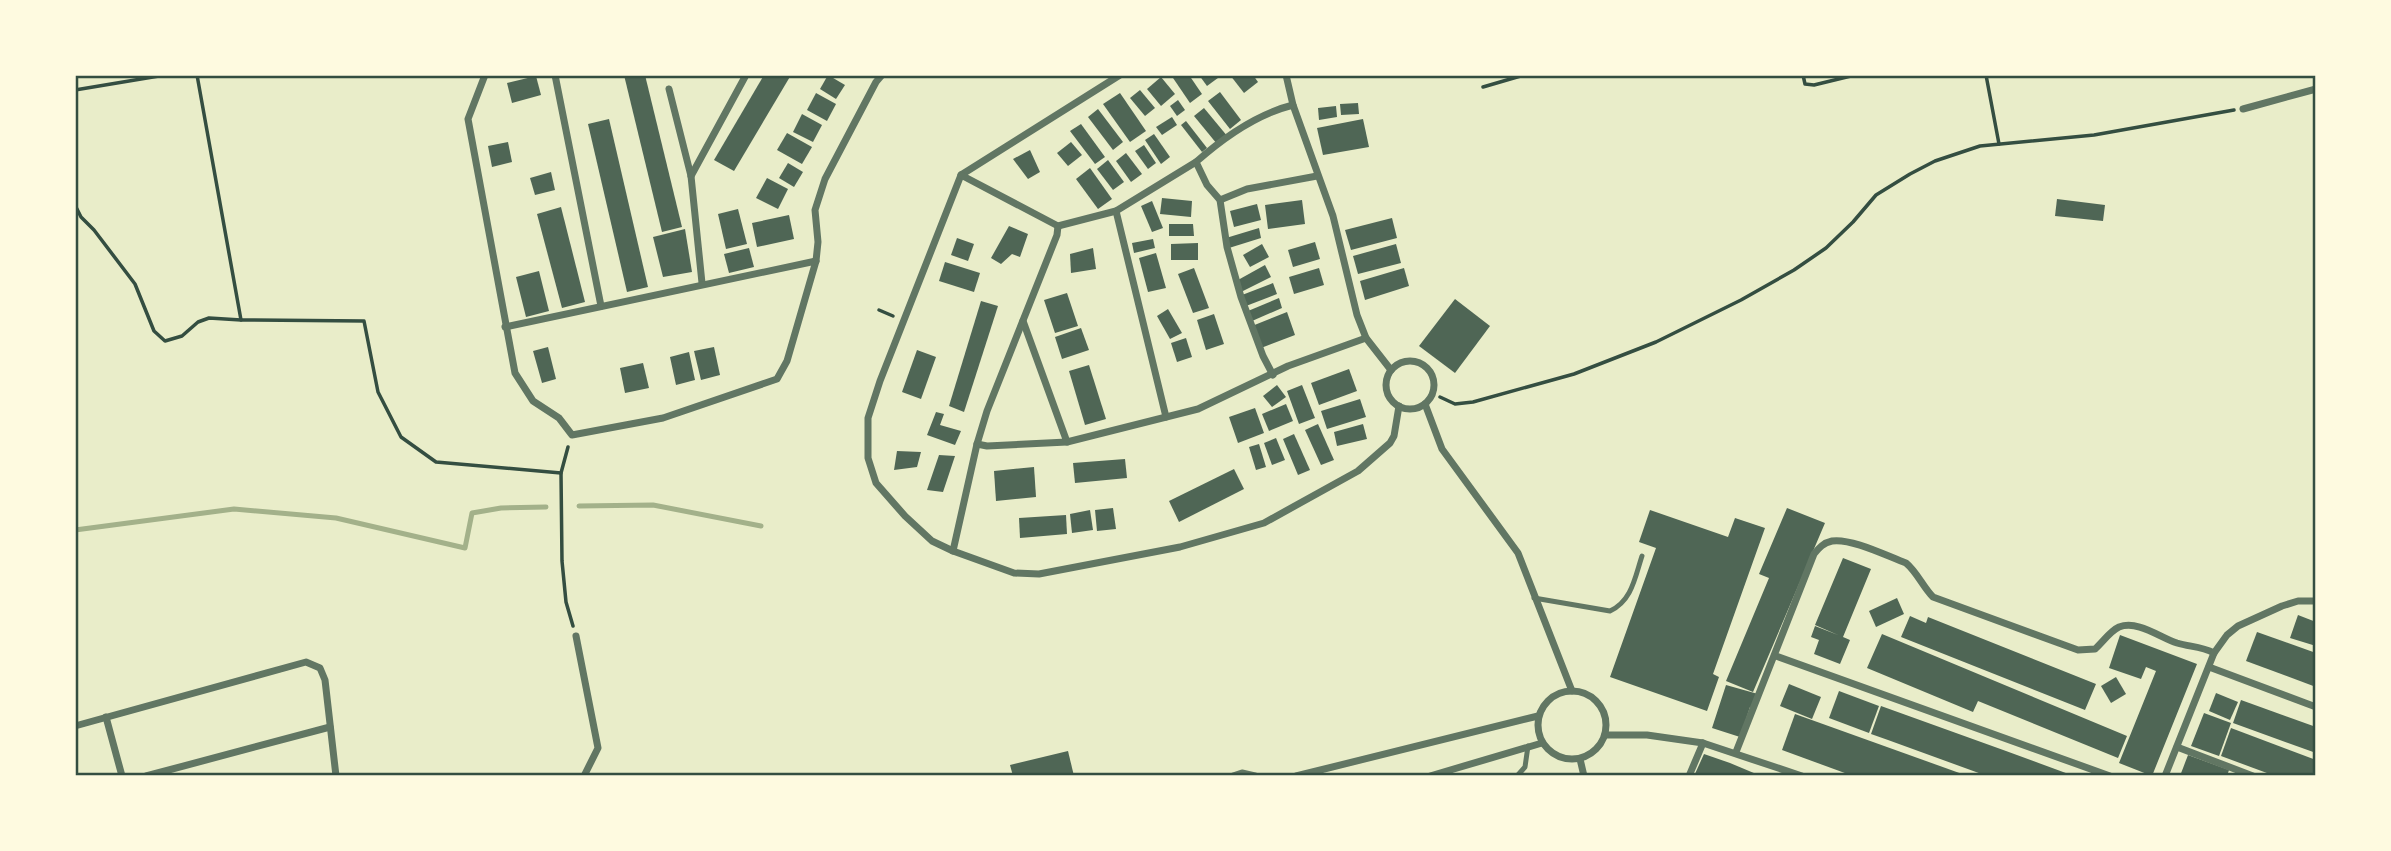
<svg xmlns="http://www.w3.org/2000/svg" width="2391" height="851" viewBox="0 0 2391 851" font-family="Lora,serif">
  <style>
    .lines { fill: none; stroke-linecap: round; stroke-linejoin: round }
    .stream { stroke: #a3b18a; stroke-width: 5 }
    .building { fill: #4f6655 }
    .path { stroke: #344e41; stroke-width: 3.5 }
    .service { stroke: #617663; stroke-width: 5 }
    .minor { stroke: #617663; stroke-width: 7 }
    .neatline { fill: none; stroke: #344e41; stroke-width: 2.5 }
  </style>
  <rect width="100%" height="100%" fill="#e9edc9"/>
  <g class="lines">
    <g class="stream">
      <path d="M579,506L653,505L761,526"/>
      <path d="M75,530L234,509L336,518L465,548L472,513L501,508L546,507"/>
    </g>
  </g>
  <g class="building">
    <path d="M624,75H645L682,227L662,232Z"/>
    <path d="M764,75H791L734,171L714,160Z"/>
    <path d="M828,75L845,85L836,99L820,89Z"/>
    <path d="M1171,75H1189L1202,94L1190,103Z"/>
    <path d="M1199,75H1222L1207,86Z"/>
    <path d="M1230,75H1253L1258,82L1244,93Z"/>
    <path d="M536,76L541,95L512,103L507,83Z"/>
    <path d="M1161,77L1175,94L1161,106L1147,89Z"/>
    <path d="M1140,90L1155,108L1145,116L1130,98Z"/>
    <path d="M1220,92L1241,120L1230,129L1208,101Z"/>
    <path d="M816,93L836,104L827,121L807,110Z"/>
    <path d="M1120,93L1146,131L1130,142L1103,104Z"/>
    <path d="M1178,100L1185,110L1177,116L1170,106Z"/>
    <path d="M1358,103L1359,114L1341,115L1340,104Z"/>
    <path d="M1336,106L1337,117L1319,120L1318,108Z"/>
    <path d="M1204,108L1228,137L1217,144L1194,116Z"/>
    <path d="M1098,109L1123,142L1113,150L1088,117Z"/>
    <path d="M802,114L822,125L813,142L793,132Z"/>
    <path d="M1172,117L1177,125L1162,135L1156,127Z"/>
    <path d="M609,119L648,287L627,292L588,124Z"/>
    <path d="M1363,119L1369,147L1323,155L1317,128Z"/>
    <path d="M1186,121L1207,148L1202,152L1181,125Z"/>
    <path d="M1081,124L1105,157L1095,164L1070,131Z"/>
    <path d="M787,133L812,147L802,164L777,150Z"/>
    <path d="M1154,134L1170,157L1161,164L1145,140Z"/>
    <path d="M508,142L512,162L492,167L488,146Z"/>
    <path d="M1071,142L1082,155L1068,166L1057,153Z"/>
    <path d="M1144,145L1156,163L1148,169L1135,151Z"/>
    <path d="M1030,150L1040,172L1028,179L1013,159Z"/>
    <path d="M1126,153L1142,174L1131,182L1116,161Z"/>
    <path d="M1108,160L1124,182L1113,190L1097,169Z"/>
    <path d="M788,163L803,172L794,187L779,178Z"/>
    <path d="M1090,168L1112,199L1098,209L1076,179Z"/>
    <path d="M551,172L555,190L535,195L530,178Z"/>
    <path d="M767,178L788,189L778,209L756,198Z"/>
    <path d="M1162,198L1192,201L1191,217L1160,214Z"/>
    <path d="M2057,199L2105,205L2103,221L2055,216Z"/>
    <path d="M1302,200L1305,224L1268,229L1265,205Z"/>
    <path d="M1152,201L1163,228L1152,232L1141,206Z"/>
    <path d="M1257,204L1261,220L1234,227L1230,211Z"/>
    <path d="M561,207L585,302L562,308L537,214Z"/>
    <path d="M738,209L747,244L726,249L718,214Z"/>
    <path d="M789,215L794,239L757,247L752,223Z"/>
    <path d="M1392,218L1397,238L1351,250L1345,230Z"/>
    <path d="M1169,224H1193L1194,236H1169Z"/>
    <path d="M1009,226L1028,234L1020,257L1012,254L1001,264L991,258Z"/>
    <path d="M1259,228L1261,238L1229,248L1226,238Z"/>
    <path d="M685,229L692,272L663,277L653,237Z"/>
    <path d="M957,238L974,244L968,261L951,255Z"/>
    <path d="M1153,239L1155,248L1134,253L1132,243Z"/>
    <path d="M1315,242L1320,259L1293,267L1288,250Z"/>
    <path d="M1198,243V260H1171V244Z"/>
    <path d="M1262,244L1269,257L1250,267L1243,255Z"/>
    <path d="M1396,244L1401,263L1358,274L1353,256Z"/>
    <path d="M749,248L754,267L729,273L724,254Z"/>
    <path d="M1093,248L1096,269L1071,273L1070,254Z"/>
    <path d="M1156,253L1166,288L1148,292L1139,258Z"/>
    <path d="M945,262L980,273L974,292L939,281Z"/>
    <path d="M1265,265L1271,277L1241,292L1238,280Z"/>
    <path d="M1194,268L1209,308L1193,313L1178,274Z"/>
    <path d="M1319,268L1324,285L1294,294L1289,277Z"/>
    <path d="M1404,268L1409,286L1365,300L1360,281Z"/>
    <path d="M539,271L549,311L526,317L516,277Z"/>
    <path d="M1273,283L1277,294L1246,306L1242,295Z"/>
    <path d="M1067,293L1078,326L1055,333L1044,300Z"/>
    <path d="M1279,298L1282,308L1252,321L1248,311Z"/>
    <path d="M1455,299L1490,326L1455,373L1419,346Z"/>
    <path d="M981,301L998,306L964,412L949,406Z"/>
    <path d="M1168,309L1182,333L1170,339L1157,316Z"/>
    <path d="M1287,312L1295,335L1261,348L1252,326Z"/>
    <path d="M1214,314L1224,344L1206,350L1197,320Z"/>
    <path d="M1081,328L1089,350L1062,359L1055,337Z"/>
    <path d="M1186,338L1192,357L1177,362L1171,343Z"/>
    <path d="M548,347L556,379L542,383L533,351Z"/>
    <path d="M714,347L720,375L701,380L694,351Z"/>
    <path d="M917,350L936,357L921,399L902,392Z"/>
    <path d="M689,352L695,380L676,385L670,357Z"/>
    <path d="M643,363L649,388L625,393L620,368Z"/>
    <path d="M1089,365L1106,419L1085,425L1069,371Z"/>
    <path d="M1349,369L1357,391L1319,405L1311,383Z"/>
    <path d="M1277,385L1286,397L1272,407L1263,396Z"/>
    <path d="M1302,385L1315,418L1299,424L1287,391Z"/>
    <path d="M1360,399L1366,417L1327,429L1321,411Z"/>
    <path d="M1286,404L1293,421L1269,431L1262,414Z"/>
    <path d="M1255,408L1264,433L1238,443L1229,417Z"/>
    <path d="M936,412L944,414L940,425L961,431L955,445L927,435Z"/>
    <path d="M1318,424L1334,460L1321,465L1305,430Z"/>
    <path d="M1363,424L1367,439L1337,446L1334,432Z"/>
    <path d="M1294,434L1310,470L1298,475L1283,439Z"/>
    <path d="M1276,438L1285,460L1272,465L1264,443Z"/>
    <path d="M1259,444L1266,467L1256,470L1249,447Z"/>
    <path d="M897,451L921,452L917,467L894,470Z"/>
    <path d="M939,455L955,456L943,492L927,490Z"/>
    <path d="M1125,459L1127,478L1075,483L1073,463Z"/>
    <path d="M1034,467L1036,497L996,501L994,471Z"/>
    <path d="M1234,469L1244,489L1179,522L1169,501Z"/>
    <path d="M1113,508L1116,529L1097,531L1095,510Z"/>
    <path d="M1787,508L1825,523L1753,692L1726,681L1769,578L1759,574Z"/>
    <path d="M1090,510L1093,530L1072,533L1070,514Z"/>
    <path d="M1650,510L1728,537L1735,518L1765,528L1713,674L1719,677L1707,711L1610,677L1656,548L1639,542Z"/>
    <path d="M1066,515L1067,534L1020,538L1019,518Z"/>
    <path d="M1843,558L1871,569L1843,637L1850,640L1840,664L1814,654L1819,640L1811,637L1815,626L1838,635L1815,625Z"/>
    <path d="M1897,598L1904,614L1876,627L1869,611Z"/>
    <path d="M2298,615L2316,622V646L2290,638Z"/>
    <path d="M1910,616L1926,623L1928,617L2096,684L2085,710L1901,637Z"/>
    <path d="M2257,632L2316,653V687L2246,661Z"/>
    <path d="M1882,634L2127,736L2118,758L1978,701L1973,712L1867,668Z"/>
    <path d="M2120,635L2197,664L2152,776L2119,763L2156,671L2146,667L2141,679L2109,668Z"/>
    <path d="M2116,677L2126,694L2111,703L2101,686Z"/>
    <path d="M1789,684L1821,697L1812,719L1780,706Z"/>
    <path d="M1726,685L1758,694L1754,709L1750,707L1740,737L1712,728Z"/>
    <path d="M1839,691L1879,706L1869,733L1829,718Z"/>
    <path d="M2216,693L2238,702L2230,720L2209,711Z"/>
    <path d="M2241,700L2316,727V753L2233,723Z"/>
    <path d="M1881,706L2006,751L2074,776H1987L1888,740L1871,734Z"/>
    <path d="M2204,713L2231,723L2219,756L2191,746Z"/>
    <path d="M1795,714L1965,775V776H1853L1782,750Z"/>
    <path d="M2231,728L2316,760V776H2275L2221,756Z"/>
    <path d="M1068,751L1074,776H1013L1010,765Z"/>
    <path d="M1704,754L1730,763L1761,776H1694Z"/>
    <path d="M2188,755L2229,770L2227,776H2180Z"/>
  </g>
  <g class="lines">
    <g class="path">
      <path d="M197,75L241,320L364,321L378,392L401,437L436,462L561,473"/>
      <path d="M1803,75L1805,84L1814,85L1855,75"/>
      <path d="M1986,75L1999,144"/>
      <path d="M1483,87L1524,75"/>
      <path d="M75,90L165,75"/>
      <path d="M75,205L81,217L94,230L135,284L154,331L165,341L182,336L198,322L209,318L241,320"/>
      <path d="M879,310L893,316"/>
      <path d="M1440,397L1455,404L1473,402L1574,374L1656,342L1741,300L1794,270L1826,248L1853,222L1876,195L1910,174L1935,161L1980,146L2094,135L2234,110"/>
      <path d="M568,447L561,473L562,561L566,602L573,626"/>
    </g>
    <g class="service">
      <path d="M1534,598L1610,611C1632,601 1635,577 1642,556"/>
      <path d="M1517,776L1525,767L1528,746"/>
    </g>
    <g class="minor">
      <path d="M485,75L468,119L515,373L533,401L559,418L572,435L663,418L777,379L787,361L816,261L818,242L815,210L825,179L876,82L882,75"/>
      <path d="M555,75L601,306"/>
      <path d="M1120,75L961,175L880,381L868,418V458L876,483L905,516L932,541L953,551L1014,573L1039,574L1180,547L1264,523L1358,471L1390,443L1394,436L1399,406"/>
      <path d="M1286,75L1293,105L1333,216L1357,315L1366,338L1391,370"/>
      <path d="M669,89L691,176L702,283"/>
      <path d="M2243,109L2316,89"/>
      <path d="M961,175L1058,226L1116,211L1196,162"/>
      <path d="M691,176L746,75"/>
      <path d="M1220,200L1247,189L1317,176"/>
      <path d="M1116,211L1166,417"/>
      <path d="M1023,321L1067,442L1198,409L1288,366L1366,338"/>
      <path d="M505,327L816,261"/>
      <circle cx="1410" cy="385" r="24"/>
      <path d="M1273,375L1263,356L1241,297L1227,247L1220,200L1207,185L1196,162C1223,138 1257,114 1293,105"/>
      <path d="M1425,404L1442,449L1518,553L1572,691"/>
      <path d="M977,444L987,446L1067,442"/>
      <path d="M953,551L977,444L987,411L1057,235L1058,226"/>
      <path d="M576,636L598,748L584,776"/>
      <path d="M1776,656L2110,776"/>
      <path d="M2209,667L2316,707"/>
      <circle cx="1572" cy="725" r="34"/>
      <path d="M106,717L122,776"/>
      <path d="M75,726L306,662L320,668L325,680L336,776"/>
      <path d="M1605,735H1647L1703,743L1802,776"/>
      <path d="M2177,747L2253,776"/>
      <path d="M1736,752L1814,554C1819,548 1823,543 1832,541C1851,538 1887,556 1906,563C1917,572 1923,587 1933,597L2078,650L2095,649C2102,643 2110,631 2119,627C2138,620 2159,637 2177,643C2190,647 2201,646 2214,653"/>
      <path d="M1580,759L1584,776"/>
      <path d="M146,776L330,727"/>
      <path d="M1233,776L1242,773L1255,776"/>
      <path d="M1296,776L1538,716"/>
      <path d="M1430,776L1542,743"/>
      <path d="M1689,776L1703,743"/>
      <path d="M2165,776L2214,653L2227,635L2238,626L2282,606L2298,601H2316"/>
    </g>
  </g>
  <rect width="2391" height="851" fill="none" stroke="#fefae0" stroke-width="154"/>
  <rect x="77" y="77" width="2237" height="697" class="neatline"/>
</svg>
